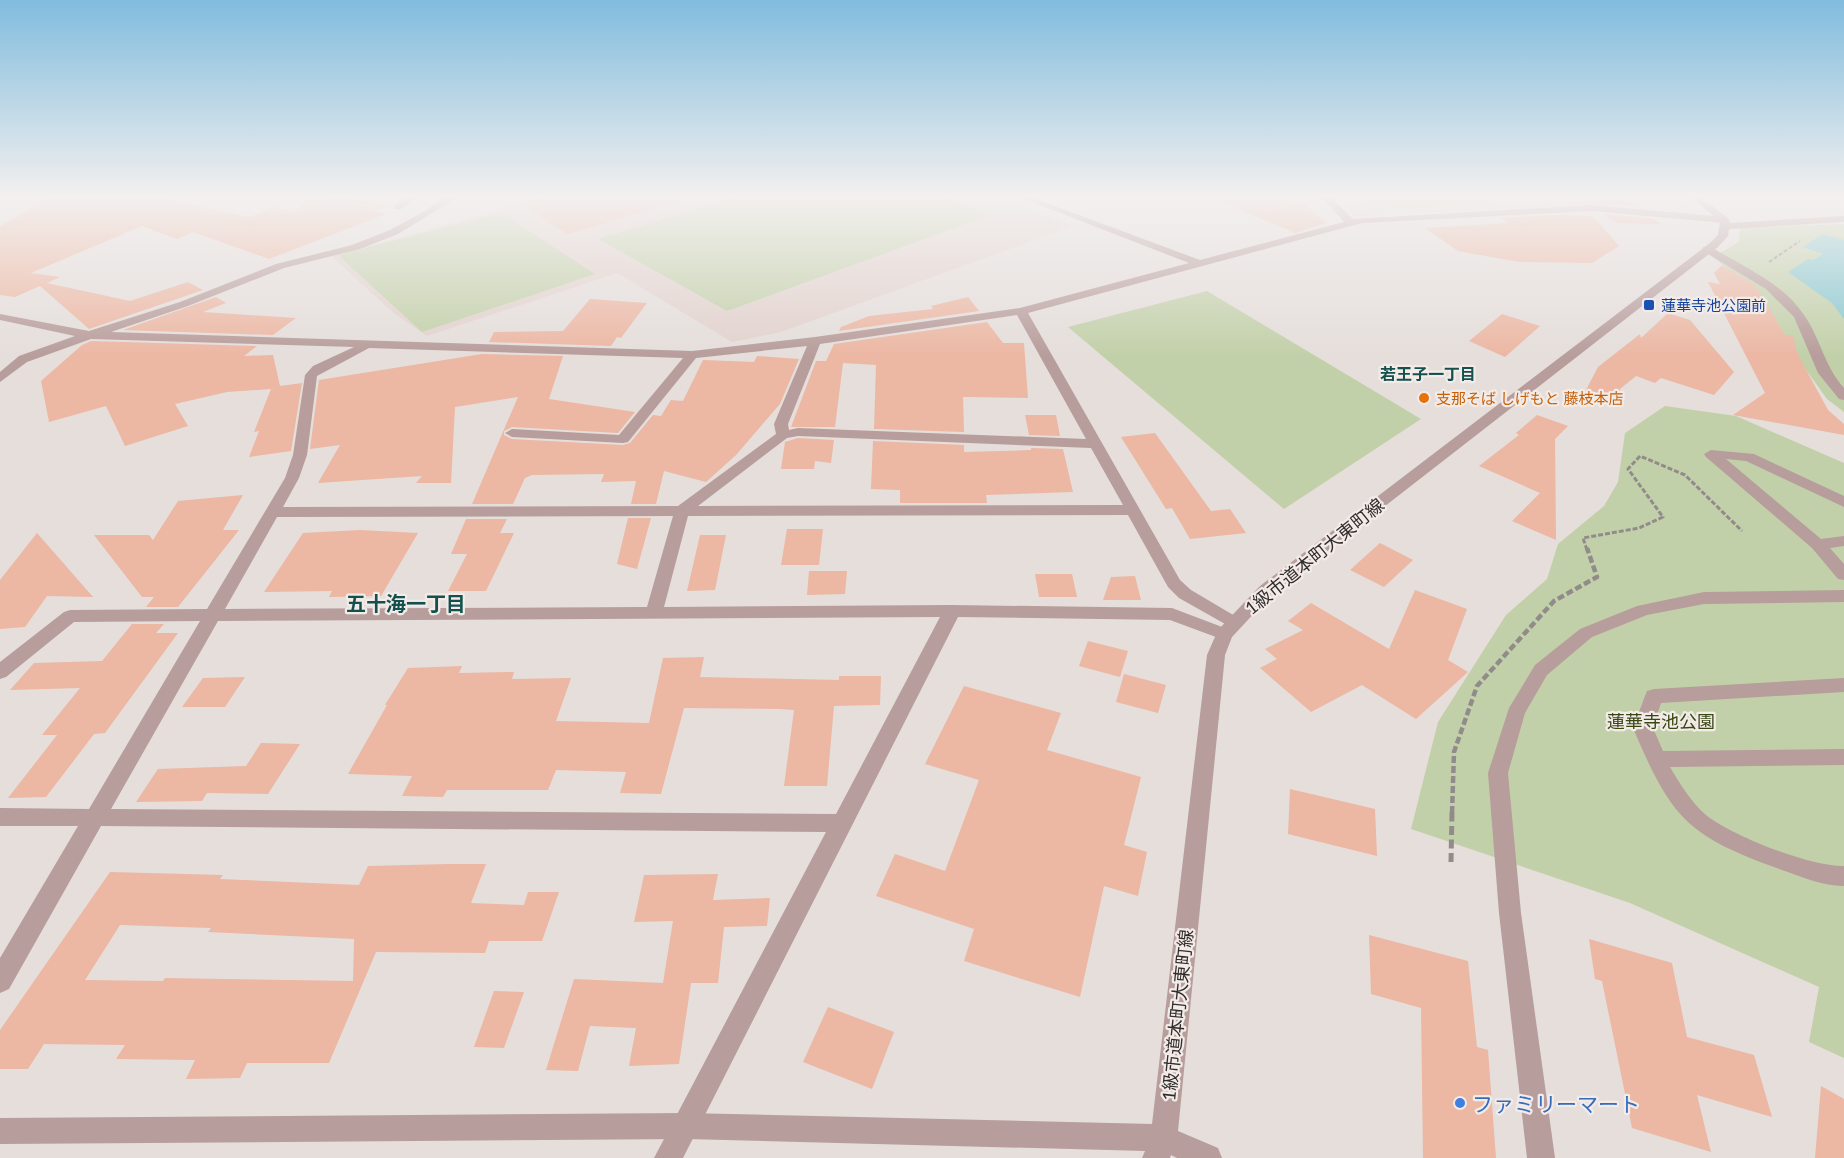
<svg xmlns="http://www.w3.org/2000/svg" width="1844" height="1158" viewBox="0 0 1844 1158" font-family="Lato,'Noto Sans JP',sans-serif">
  <style>
    .built { fill: #e2d2cd }
    .green { fill: #c2d0a9 }
    .water { fill: #86c8d0 }
    .building { fill: #ecb7a3; fill-rule: evenodd }
    .lines { fill: none; stroke-linecap: round; stroke-linejoin: round }
    .path-far3 { stroke: #918c8a; stroke-width: 2; stroke-dasharray: 4 2; stroke-linecap: butt }
    .path-far2 { stroke: #918c8a; stroke-width: 3; stroke-dasharray: 5 2; stroke-linecap: butt }
    .path-far1 { stroke: #918c8a; stroke-width: 4.5; stroke-dasharray: 7 3; stroke-linecap: butt }
    .path { stroke: #918c8a; stroke-width: 5; stroke-dasharray: 9 4.5; stroke-linecap: butt }
    .service { fill: #b79d9b; fill-rule: evenodd }
    .minor { fill: #b79d9b; fill-rule: evenodd }
    .tertiary { fill: #b79d9b; fill-rule: evenodd }
    .transit-dot { fill: #1a4fb4; stroke: #f3ebe8; stroke-width: 2 }
    .food-dot { fill: #e8710a; stroke: #f3ebe8; stroke-width: 2 }
    .shop-dot { fill: #3f7fe0; stroke: #f3ebe8; stroke-width: 2 }
    .labels { text-anchor: middle; dominant-baseline: central; stroke-width: 4.5; stroke-linejoin: round; paint-order: stroke }
    .far-transit-label { font-size: 15px; fill: #164399; stroke: #f3ebe8; text-anchor: start }
    .far-food-label { font-size: 15px; fill: #c56008; stroke: #f3ebe8; text-anchor: start }
    .far-neighbourhood-label { font-size: 16px; font-weight: bold; fill: #13504e; stroke: #f3ebe8 }
    .street-label { font-size: 18px; fill: #302d2c; stroke: #f3ebe8 }
    .park-label { font-size: 18px; fill: #394813; stroke: #f3ebe8 }
    .neighbourhood-label { font-size: 20px; font-weight: bold; fill: #13504e; stroke: #f3ebe8 }
    .near-shop-label { font-size: 21px; fill: #366cbe; stroke: #f3ebe8; text-anchor: start }
  </style>
  <rect width="100%" height="100%" fill="#e5dedb"/>
  <g class="built">
    <path d="M488,195H993L1073,226L781,332L732,342L617,273L427,336L395,314L331,256L508,208Z"/>
    <path d="M1335,195H1677L1689,207L1598,204L1354,216Z"/>
  </g>
  <g class="green">
    <path d="M743,195H937L990,215L727,311L598,239Z"/>
    <path d="M1356,195H1526L1528,198L1401,209L1360,200Z"/>
    <path d="M501,213L595,274L422,332L338,255Z"/>
    <path d="M1844,224V412L1827,399L1742,281L1713,257L1739,242L1740,228Z"/>
    <path d="M1207,291L1421,419L1284,509L1068,327Z"/>
    <path d="M1665,406L1736,416L1844,463V1058L1809,1042L1819,987L1630,903L1411,829L1438,722L1506,615L1547,579L1558,544L1604,506L1618,482L1625,433Z"/>
  </g>
  <path class="water" d="M1822,234L1844,240V319L1832,303L1788,272L1808,259L1813,260L1823,254L1803,247Z"/>
  <g class="building">
    <path d="M317,195L389,204L375,211L386,214L269,259L193,232L177,239L142,226L31,273L60,277L47,283L130,301L188,282L203,290L89,329L40,286L15,297L0,295V226L51,197L158,198L249,217L276,207L292,212Z"/>
    <path d="M553,195H676L677,202L567,234L520,203Z"/>
    <path d="M1204,195H1282V203L1302,202L1326,223L1295,233Z"/>
    <path d="M1573,195H1622L1638,207L1586,203Z"/>
    <path d="M1603,214L1654,219L1661,224L1616,223Z"/>
    <path d="M1555,215L1593,216L1619,246L1592,263L1519,262L1458,251L1425,228L1507,223L1501,218Z"/>
    <path d="M1722,265L1756,286L1785,335L1793,336L1797,353L1828,410L1844,424V435L1733,415L1765,393L1708,282L1720,284L1714,273Z"/>
    <path d="M216,297L226,303L203,312L296,318L273,335L123,330Z"/>
    <path d="M968,297L979,311L839,331L841,327L869,316L933,309L931,306Z"/>
    <path d="M590,299L647,303L621,338L617,337L611,346L489,342L494,332L563,331Z"/>
    <path d="M1668,313L1690,320L1734,372L1714,395L1661,378L1655,383L1636,376L1620,389L1615,399L1586,390L1598,367L1640,334L1641,338Z"/>
    <path d="M1502,314L1540,326L1505,357L1469,341Z"/>
    <path d="M987,322L1003,343H1024L1028,398L963,397L964,432L874,429L876,365L843,363L835,427H791L816,361H826L834,344Z"/>
    <path d="M91,341L257,346L244,356L273,355L280,386L302,383L291,451L249,457L259,431L254,432L271,389L227,392L175,404L188,426L125,446L106,406L49,422L41,381L82,345Z"/>
    <path d="M482,354L563,356L549,399L635,412L618,433L512,427L504,431V435L512,439L623,445L630,443L653,415L661,416L671,400L683,401L703,360L754,362L757,356L799,359L780,404L736,455L706,482L664,471L656,504H631L636,481L601,482L604,474L532,475L525,478L513,504H472L518,397L455,407L451,483H416L422,476L318,483L340,445L310,449L319,380Z"/>
    <path d="M1025,415H1056L1060,436L1029,435Z"/>
    <path d="M1537,415L1568,426L1555,439L1556,540L1512,521L1540,493L1479,466L1519,435L1516,433Z"/>
    <path d="M1155,433L1211,511L1230,509L1246,533L1190,539L1172,508L1166,509L1121,437Z"/>
    <path d="M798,438L834,440L831,463L815,461L814,469H781L785,442Z"/>
    <path d="M873,441L964,445V452L1031,450V448L1063,449L1073,492L986,495L987,503H900V490L871,489Z"/>
    <path d="M243,495L223,530H239L178,607H146L154,597H142L94,535H149L153,540L178,501Z"/>
    <path d="M628,518H651L637,569L617,564Z"/>
    <path d="M466,519H507L500,533H514L486,591H448L467,554H451Z"/>
    <path d="M787,529H823L819,565H781Z"/>
    <path d="M360,530L418,533L381,596L329,597L332,591L264,592L303,533Z"/>
    <path d="M37,533L93,597L47,596L25,627L0,629V580Z"/>
    <path d="M700,535H726L715,590L687,591Z"/>
    <path d="M1380,543L1413,560L1384,587L1350,570Z"/>
    <path d="M809,571H847L845,594L807,595Z"/>
    <path d="M1035,574H1072L1077,597H1039Z"/>
    <path d="M1135,576L1141,600H1103L1111,577Z"/>
    <path d="M1415,590L1467,609L1448,660L1468,672L1416,719L1362,685L1311,712L1260,668L1277,659L1265,649L1303,630L1288,621L1311,603L1389,649Z"/>
    <path d="M132,624H164L156,633H178L105,733L94,734L46,797L8,798L57,735H42L80,688L10,690L34,663L102,661Z"/>
    <path d="M1088,641L1128,651L1120,677L1079,666Z"/>
    <path d="M704,657L700,677L839,680V676H881L880,705L834,706L827,786H784L794,710L779,709L684,708L661,794L620,793L626,772L556,770L548,790H447L443,797L402,796L412,776L348,774L387,705H385L408,668L462,666L459,673L514,672L512,679L571,678L556,721L649,723L663,658Z"/>
    <path d="M1124,674L1166,685L1158,713L1116,702Z"/>
    <path d="M245,677L225,707H182L203,678Z"/>
    <path d="M964,686L1061,713L1047,750L1141,777L1124,845L1147,852L1138,896L1104,886L1080,997L964,961L974,929L876,896L895,854L945,871L979,780L925,764Z"/>
    <path d="M261,743L300,744L268,794L207,793L202,801L136,802L158,769L246,766Z"/>
    <path d="M1290,789L1375,809L1377,856L1288,834Z"/>
    <path d="M449,864H486L471,903L524,905L528,892H559L542,941H489L485,953L376,952L329,1063H247L240,1078L186,1079L195,1060L116,1059L125,1045L44,1044L28,1069H0V1030L110,872L223,875L220,879L359,885L368,866ZM120,925L211,928L208,932L354,939L353,981L165,978L163,981L85,980Z"/>
    <path d="M718,874L713,900L770,898L767,926L724,927L718,983H691L679,1064L629,1066L636,1028L590,1026L578,1071L546,1070L574,979L663,983L673,921L634,922L644,875Z"/>
    <path d="M1369,935L1468,961L1477,1047L1488,1050L1496,1158H1423L1421,1008L1371,994Z"/>
    <path d="M1589,939L1672,963L1687,1037L1754,1055L1772,1117L1697,1095L1711,1152L1632,1128L1602,981L1595,979Z"/>
    <path d="M494,991L524,992L504,1048L474,1047Z"/>
    <path d="M828,1007L894,1032L872,1089L803,1062Z"/>
    <path d="M1821,1086L1844,1099V1158H1815Z"/>
  </g>
  <g class="lines">
    <path class="path-far3" d="M1769,262L1800,241"/>
    <path class="path-far2" d="M1587,550L1583,538L1639,528L1663,517L1628,469L1640,456L1685,475L1742,531"/>
    <path class="path-far1" d="M1452,813L1454,752L1477,686L1554,601L1597,577L1587,548"/>
    <path class="path" d="M1451,862L1452,812"/>
    <g class="service">
      <path d="M1703,247H1711C1742,266 1783,283 1804,315C1821,339 1823,364 1844,388V400L1839,399L1818,373L1794,317L1766,289L1703,251Z"/>
      <path d="M1711,450L1754,454L1844,496V507L1746,461L1726,459L1821,539L1844,536V546L1830,548L1844,564V580L1838,579L1812,548L1706,457L1704,454Z"/>
      <path d="M1844,678V692L1661,703L1653,728L1663,751L1844,749V765L1670,767C1680,784 1691,802 1706,815C1732,836 1811,867 1844,866V886C1822,886 1803,877 1782,870C1688,836 1672,820 1633,728L1645,696L1647,691L1654,689Z"/>
    </g>
    <g class="minor">
      <path d="M178,195H245L240,198H183Z"/>
      <path d="M410,195H421L401,209H395V205Z"/>
      <path d="M446,195H454L452,201L398,234L360,249L284,268L188,306L111,332L692,351L815,337L1020,308L1189,263L1014,195H1025L1200,260L1344,222L1320,195H1329L1353,219L1592,205L1725,217L1730,220L1725,223L1592,211L1362,223L1028,313L1180,580L1191,590L1240,619L1243,623L1240,627L1234,629L1179,598L1168,587L1128,515L688,516L664,607L952,605L1172,608L1230,630L1233,634L1230,638L1224,640L1170,620L958,617L683,1158H654L826,832L101,826L9,989L0,993V958L78,826H0V808L89,809L200,621L74,622L6,677L0,679V662L64,612L70,610L207,609L285,478L293,455L305,375L313,366L354,347L91,339L27,362L0,382V372L19,356L75,336L0,320V314L89,331L180,302L276,264L352,245L390,230L427,210ZM1017,315L1086,439L798,428L789,430L788,424L820,344ZM807,346L774,424L776,434L678,506L283,507L299,478L307,455L317,376L369,348L683,358L619,435L512,429L505,433L512,437L623,443L628,442L696,358ZM798,436L1091,448L1123,505L698,506L787,438ZM673,516L647,607L225,609L277,517ZM940,617L836,814L111,809L218,621Z"/>
    </g>
    <g class="tertiary">
      <path d="M1688,195H1697L1728,218L1730,223L1844,216V222L1729,229L1728,236L1718,247L1272,594L1232,637L1225,655L1178,1131L1218,1148L1222,1158H1177L1171,1155L1170,1158H1142L1145,1151L687,1139L0,1144V1118L687,1113L1152,1124L1207,655L1218,630L1260,586L1710,243L1718,235L1720,221Z"/>
      <path d="M1844,590V602L1704,604L1647,615L1592,637L1547,675L1525,713L1508,773L1521,913L1555,1158H1527L1499,913L1488,773L1509,708L1535,665L1580,629L1637,606L1704,592Z"/>
    </g>
  </g>
  <linearGradient id="sky" x2="0" y2="1"><stop stop-color="#81bcde"/><stop offset="0.55" stop-color="#f3f0ef"/><stop offset="1" stop-color="#f3f0ef" stop-opacity="0"/></linearGradient>
  <rect width="1844" height="357" fill="url(#sky)"/>
  <rect class="transit-dot" x="1643" y="299" width="12" height="12" rx="3"/>
  <circle class="food-dot" cx="1424" cy="398" r="6"/>
  <circle class="shop-dot" cx="1460" cy="1103" r="6"/>
  <g class="labels">
    <g class="far-transit-label">
      <text x="1661" y="305">蓮華寺池公園前</text>
    </g>
    <g class="far-food-label">
      <text x="1436" y="398">支那そば しげもと 藤枝本店</text>
    </g>
    <g class="far-neighbourhood-label">
      <text x="1428" y="373">若王子一丁目</text>
    </g>
    <g class="street-label">
      <text transform="translate(1314 556) rotate(-39)">1級市道本町大東町線</text>
      <text transform="translate(1177 1015) rotate(-84)">1級市道本町大東町線</text>
    </g>
    <g class="park-label">
      <text x="1661" y="721">蓮華寺池公園</text>
    </g>
    <g class="neighbourhood-label">
      <text x="406" y="603">五十海一丁目</text>
    </g>
    <g class="near-shop-label">
      <text x="1472" y="1103">ファミリーマート</text>
    </g>
  </g>
</svg>
